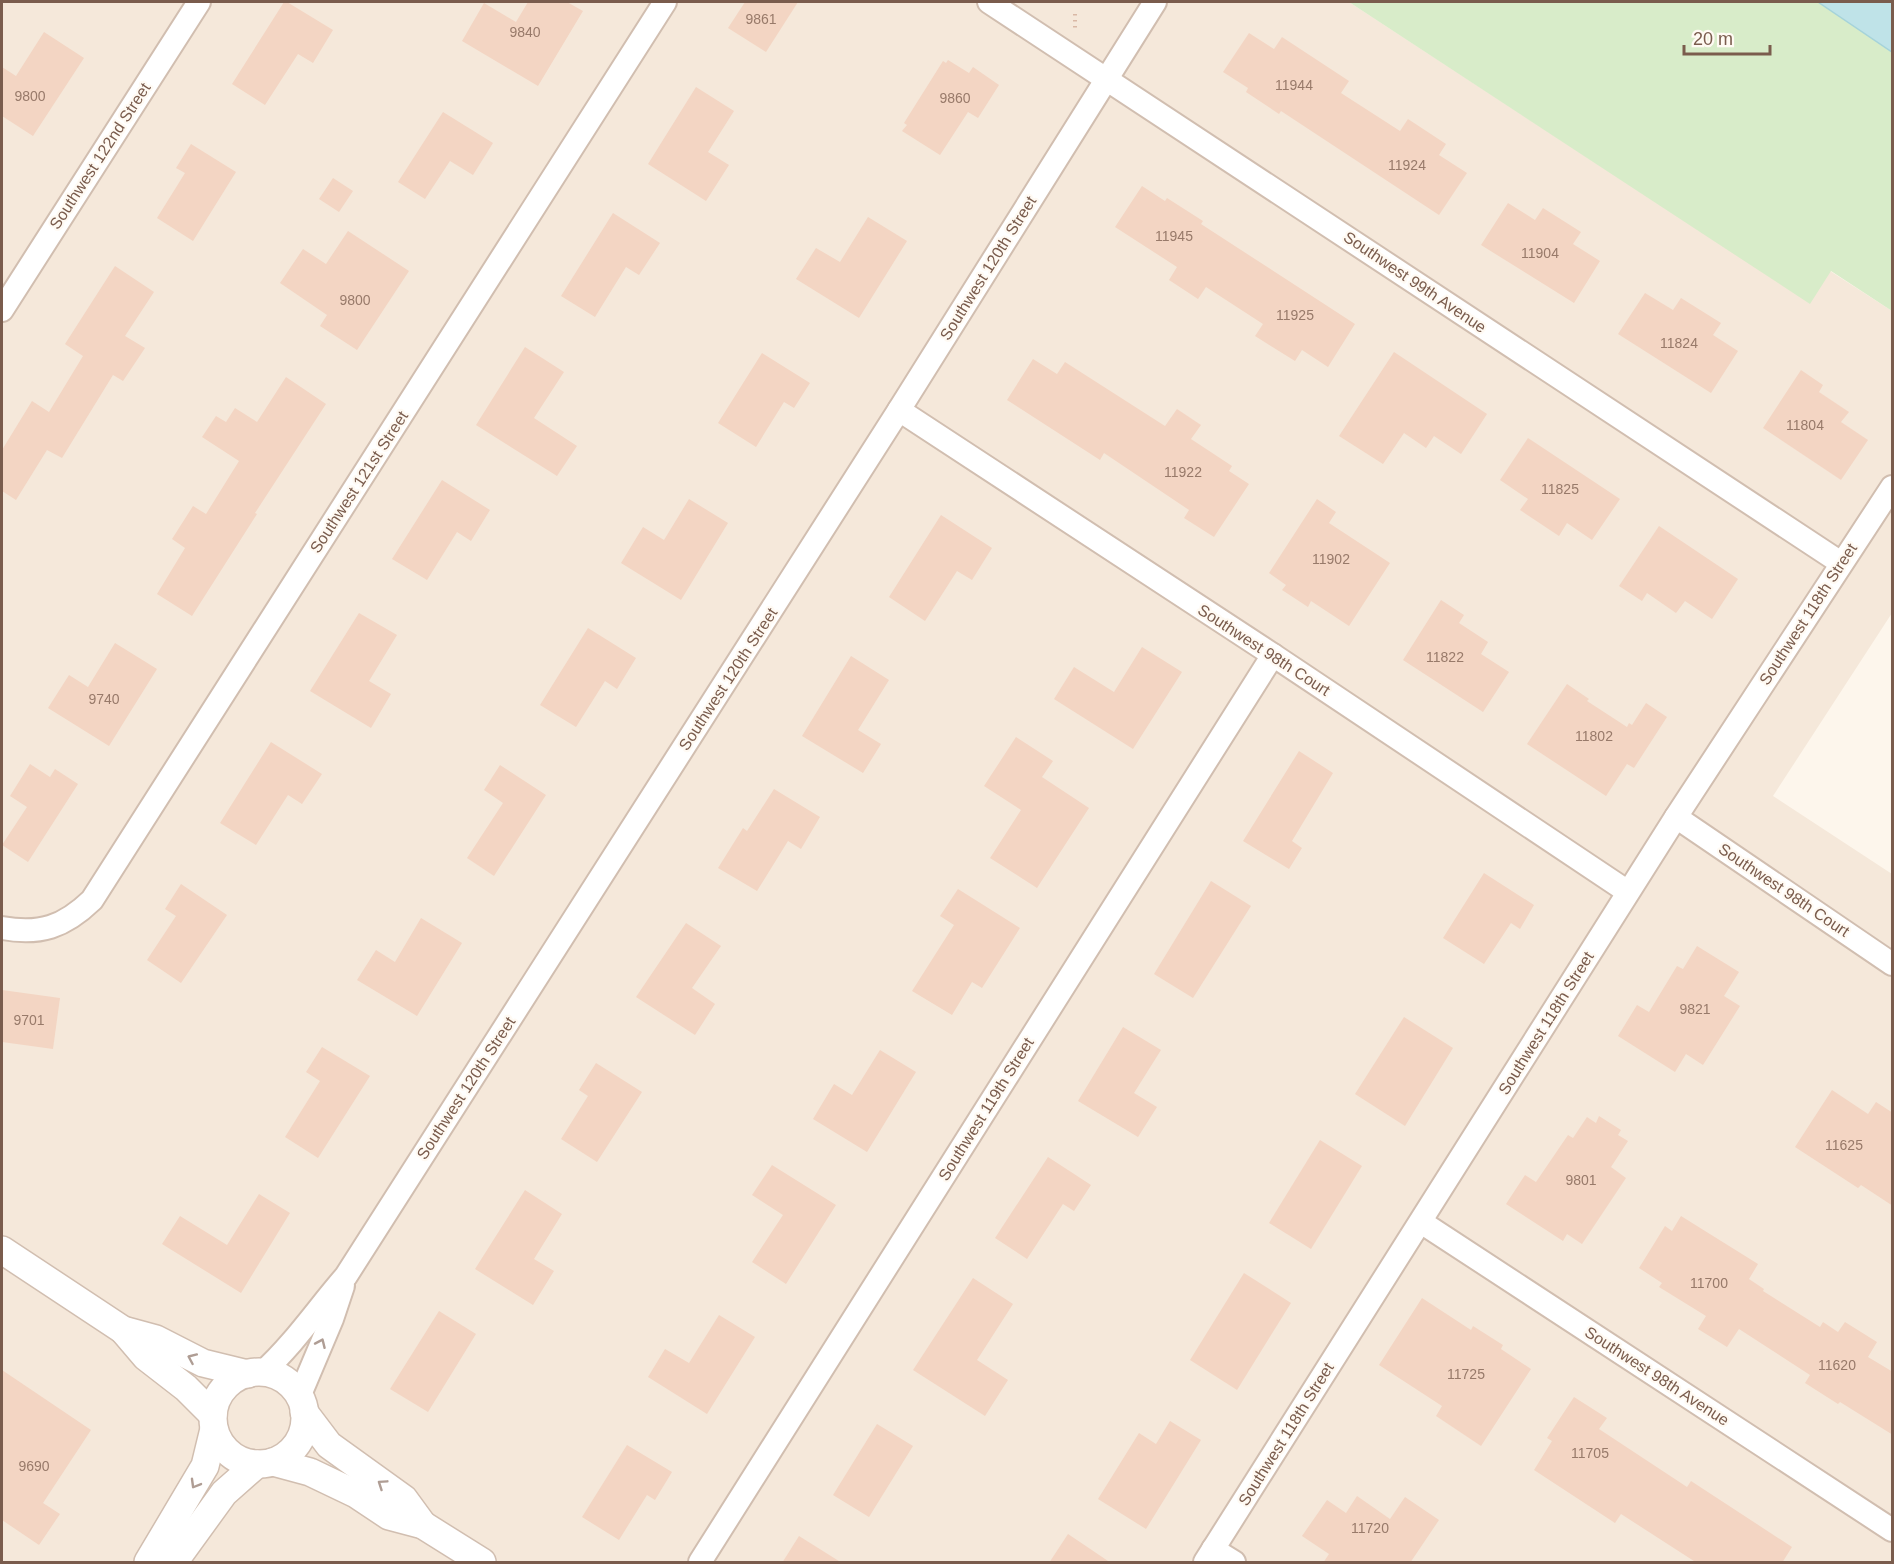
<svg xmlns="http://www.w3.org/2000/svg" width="1894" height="1564" viewBox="0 0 1894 1564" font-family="Arial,sans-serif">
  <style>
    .residential { fill: #f5e8da }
    .green { fill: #d8ecc9 }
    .water { fill: #bfe3e8; stroke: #a5d3da; stroke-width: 1.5 }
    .building { fill: #f3d5c3 }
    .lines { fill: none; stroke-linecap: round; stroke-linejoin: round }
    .minor-casing { stroke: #d1beb0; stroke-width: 26 }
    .tertiary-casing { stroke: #d1beb0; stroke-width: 30 }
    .path { stroke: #d9b8a5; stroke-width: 4; stroke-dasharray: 1.5 4.5; stroke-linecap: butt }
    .minor { stroke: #fff; stroke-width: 22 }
    .tertiary { stroke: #fff; stroke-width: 27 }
    .oneway { stroke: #af9d94 }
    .labels { text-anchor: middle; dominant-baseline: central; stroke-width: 4.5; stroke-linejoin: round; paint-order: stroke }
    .number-label { font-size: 14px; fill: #987a6a }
    .street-label { font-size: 16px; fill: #7a5c4d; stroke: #fffaf3 }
  </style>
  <rect width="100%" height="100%" fill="#fdf6ec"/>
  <path class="residential" d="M2,2H1349L1810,303L1830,271L1892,311V613L1773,796L1892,874V1562H2Z"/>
  <path class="green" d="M1349,2H1818L1892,52V311L1831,271L1810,304Z"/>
  <path class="water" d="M1818,2H1892V52Z"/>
  <g class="building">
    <path d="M284,2H287L333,30L313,63L298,54L265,105L232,84Z"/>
    <path d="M528,2H567L583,11L538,86L462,41L484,3L516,22Z"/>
    <path d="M745,2H798L766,52L728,28Z"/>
    <path d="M44,32L84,58L33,136L2,116V67L16,76Z"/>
    <path d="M1249,33L1274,49L1282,37L1349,81L1341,93L1400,131L1408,119L1446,144L1439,155L1467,173L1439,215L1281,111L1279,114L1246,92L1248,88L1223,72Z"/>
    <path d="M948,60L969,73L973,67L999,85L978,118L968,112L940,155L902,131L907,125L904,123L943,61L946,63Z"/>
    <path d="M696,87L734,111L708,152L729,165L706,201L648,164Z"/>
    <path d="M443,112L493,143L473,175L450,161L425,199L398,182Z"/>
    <path d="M191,144L236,172L193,241L157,218L185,173L176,168Z"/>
    <path d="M333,178L353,191L339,212L319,199Z"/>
    <path d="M1142,186L1165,201L1167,198L1203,221L1201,224L1355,324L1328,367L1302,350L1295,361L1255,336L1263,324L1206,287L1198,299L1169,280L1177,267L1115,227Z"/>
    <path d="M1508,203L1535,220L1543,208L1581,232L1573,244L1600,261L1574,303L1481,245Z"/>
    <path d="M613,213L660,243L639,275L626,267L595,317L561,296Z"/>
    <path d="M868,217L907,241L859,318L796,279L816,248L840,262Z"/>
    <path d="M348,231L409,271L357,350L320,326L327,315L280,283L303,249L326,264Z"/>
    <path d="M115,266L154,292L125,336L145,348L123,381L113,375L62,458L47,450L16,500L2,491V450L32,401L49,412L83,356L65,344Z"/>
    <path d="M1645,293L1673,310L1681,298L1721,323L1713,335L1738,351L1711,393L1618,334Z"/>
    <path d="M525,347L564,372L534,418L577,446L557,476L476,425Z"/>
    <path d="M1394,352L1487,414L1461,454L1434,436L1426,448L1404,433L1383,464L1339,436Z"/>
    <path d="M762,353L810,383L794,408L784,402L756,447L718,423Z"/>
    <path d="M1033,359L1057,374L1065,362L1165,426L1177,409L1201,425L1191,439L1232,466L1229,471L1249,484L1214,537L1184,518L1189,510L1104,453L1100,460L1007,400Z"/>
    <path d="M1801,370L1823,385L1819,392L1849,412L1841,422L1868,440L1841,480L1763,428Z"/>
    <path d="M286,377L326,404L255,513L257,514L192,616L157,594L185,548L172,539L193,506L206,514L239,461L202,437L216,416L226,422L235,408L257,422Z"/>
    <path d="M1528,438L1620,499L1592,540L1567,523L1559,536L1520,510L1528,499L1500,480Z"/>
    <path d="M442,480L490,510L471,541L457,532L427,580L392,559Z"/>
    <path d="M689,499L728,523L681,600L621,563L643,527L664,540Z"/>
    <path d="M1317,499L1336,512L1329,523L1390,563L1349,626L1311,601L1308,607L1282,590L1286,585L1269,573Z"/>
    <path d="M941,515L992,548L972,580L957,571L925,621L889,597Z"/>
    <path d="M1659,526L1738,579L1712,619L1685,601L1676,613L1647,593L1642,601L1619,586Z"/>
    <path d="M1441,600L1464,615L1459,623L1488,642L1481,654L1509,672L1483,712L1403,660Z"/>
    <path d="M359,613L397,635L369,681L391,694L371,728L310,691Z"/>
    <path d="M588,628L636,658L617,689L605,681L576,727L540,705Z"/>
    <path d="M115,643L157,669L109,746L48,708L69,675L88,687Z"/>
    <path d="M1142,647L1182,672L1133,749L1054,699L1074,667L1114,692Z"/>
    <path d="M851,656L889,680L858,730L881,744L863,773L802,736Z"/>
    <path d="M1567,684L1589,699L1587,701L1627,727L1629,723L1632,725L1646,703L1667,717L1634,768L1627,764L1606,796L1527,744Z"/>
    <path d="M1016,737L1053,761L1042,777L1089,808L1037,888L990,858L1021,810L984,786Z"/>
    <path d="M271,742L322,774L302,804L288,795L256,845L220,823Z"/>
    <path d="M1299,751L1333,773L1292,841L1302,848L1289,869L1243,841Z"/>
    <path d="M30,764L50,777L55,769L78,784L28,862L2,845L27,807L10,796Z"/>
    <path d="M500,765L546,795L494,876L467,858L503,803L484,790Z"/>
    <path d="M774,789L820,817L801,849L788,841L757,891L718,868L743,828L747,831Z"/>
    <path d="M1484,873L1534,905L1520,929L1511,923L1484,964L1443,938Z"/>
    <path d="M1211,881L1251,906L1193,998L1154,974Z"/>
    <path d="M181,884L227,915L181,983L147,960L176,916L165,909Z"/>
    <path d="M958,889L1020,928L982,988L972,982L952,1015L912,991L954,925L940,916Z"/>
    <path d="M421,918L462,943L417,1016L357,980L376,950L395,962Z"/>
    <path d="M686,923L721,946L692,988L715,1004L695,1035L636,997Z"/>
    <path d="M1697,946L1739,972L1724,996L1740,1006L1703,1065L1686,1054L1675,1072L1618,1036L1637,1005L1649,1012L1677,966L1683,969Z"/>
    <path d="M2,990L60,998L53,1049L2,1042Z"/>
    <path d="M1404,1017L1453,1048L1405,1126L1355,1094Z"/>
    <path d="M1123,1027L1161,1050L1134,1093L1157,1107L1138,1137L1078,1101Z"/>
    <path d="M322,1047L370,1076L318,1158L285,1137L320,1081L306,1072Z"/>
    <path d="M880,1050L916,1072L867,1152L813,1119L834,1084L852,1095Z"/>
    <path d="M596,1063L642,1092L597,1162L561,1139L588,1096L579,1090Z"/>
    <path d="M1832,1090L1868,1114L1876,1102L1893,1113V1206L1861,1185L1858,1188L1795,1147Z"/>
    <path d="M1599,1116L1621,1130L1618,1135L1628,1141L1611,1167L1626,1178L1582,1244L1567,1234L1563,1241L1506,1204L1525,1175L1536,1182L1568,1135L1573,1138L1587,1117L1596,1123Z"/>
    <path d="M1320,1140L1362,1166L1311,1249L1269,1223Z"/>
    <path d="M1048,1157L1091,1185L1074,1211L1063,1204L1027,1259L995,1238Z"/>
    <path d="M772,1165L836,1205L786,1284L752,1262L783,1215L752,1195Z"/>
    <path d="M525,1190L562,1214L534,1259L554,1271L533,1305L475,1269Z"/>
    <path d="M259,1194L290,1213L241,1293L162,1244L180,1216L227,1245Z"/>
    <path d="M1681,1216L1758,1264L1749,1279L1764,1289L1763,1291L1820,1327L1823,1322L1838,1332L1845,1322L1877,1342L1868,1357L1893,1372V1435L1840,1402L1838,1404L1805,1383L1810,1375L1739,1329L1727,1347L1698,1329L1706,1316L1659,1287L1662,1283L1639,1268L1665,1226L1672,1231Z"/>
    <path d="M1244,1273L1291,1303L1237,1390L1190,1360Z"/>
    <path d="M973,1278L1013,1304L977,1360L1008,1380L985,1416L913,1370Z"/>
    <path d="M1422,1298L1471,1330L1473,1326L1503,1345L1501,1349L1531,1369L1481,1446L1436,1416L1442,1406L1379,1365Z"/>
    <path d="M439,1311L476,1334L428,1412L390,1389Z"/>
    <path d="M719,1315L755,1337L707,1414L648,1377L665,1349L689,1363Z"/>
    <path d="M2,1370L91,1430L43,1503L60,1514L39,1545L2,1520Z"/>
    <path d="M1574,1397L1607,1418L1599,1429L1687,1487L1691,1481L1792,1547L1782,1563H1697L1621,1514L1615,1523L1534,1470L1552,1441L1547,1438Z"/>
    <path d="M1170,1421L1201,1440L1146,1529L1098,1499L1139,1433L1156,1444Z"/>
    <path d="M877,1424L913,1446L869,1517L833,1495Z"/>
    <path d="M627,1445L672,1472L655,1500L647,1495L619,1540L582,1517Z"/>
    <path d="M1357,1496L1390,1519L1405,1497L1439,1520L1410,1563H1323L1329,1554L1302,1536L1327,1500L1346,1513Z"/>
    <path d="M1068,1534L1111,1563H1049Z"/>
    <path d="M799,1536L842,1563H782Z"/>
  </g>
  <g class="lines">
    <g class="minor-casing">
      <g id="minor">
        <path d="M989,2L1841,563"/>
        <path d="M2,310L199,2"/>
        <path d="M899,410L1273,655L1628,892"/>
        <path d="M1676,817L1892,964"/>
        <path d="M2,928C40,935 64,927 92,900L665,2"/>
        <path d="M1421,1222L1892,1530"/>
        <path d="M263,1372C294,1344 318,1308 346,1276L899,410L1155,2"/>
        <path d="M299,1397L332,1319L343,1286"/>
        <path d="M1213,1549L1234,1562"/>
        <path d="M700,1562L1273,655"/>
        <path d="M1205,1562L1676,817L1892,487"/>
      </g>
    </g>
    <g class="tertiary-casing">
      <g id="tertiary">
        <path d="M2,1250L123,1330L156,1339L203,1363L248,1374"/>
        <path d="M123,1330L146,1357L186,1388L213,1415"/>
        <circle cx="259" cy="1418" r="46"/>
        <path d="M304,1412L329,1445L404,1499L423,1525"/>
        <path d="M273,1462L310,1472L356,1494L389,1516L423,1525L482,1562"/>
        <path d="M148,1562L205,1466L214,1429"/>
        <path d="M174,1562L224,1493L257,1464"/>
      </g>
    </g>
    <path class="path" d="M1075,14V29"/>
    <use href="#minor" class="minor"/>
    <use href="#tertiary" class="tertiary"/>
  </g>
  <defs><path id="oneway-chevron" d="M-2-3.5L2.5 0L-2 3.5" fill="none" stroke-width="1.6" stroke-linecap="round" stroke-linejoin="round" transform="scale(1.5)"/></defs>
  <g class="oneway">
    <use href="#oneway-chevron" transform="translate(321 1343) rotate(-66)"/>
    <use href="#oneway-chevron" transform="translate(192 1358) rotate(-156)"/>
    <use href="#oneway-chevron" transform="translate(195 1484) rotate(120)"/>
    <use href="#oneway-chevron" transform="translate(382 1484) rotate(-146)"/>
  </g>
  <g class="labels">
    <g class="number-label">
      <text x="761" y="19">9861</text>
      <text x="525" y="32">9840</text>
      <text x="1294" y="85">11944</text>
      <text x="30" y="96">9800</text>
      <text x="955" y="98">9860</text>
      <text x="1407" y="165">11924</text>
      <text x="1174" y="236">11945</text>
      <text x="1540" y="253">11904</text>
      <text x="355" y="300">9800</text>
      <text x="1295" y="315">11925</text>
      <text x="1679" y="343">11824</text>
      <text x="1805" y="425">11804</text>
      <text x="1183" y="472">11922</text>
      <text x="1560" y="489">11825</text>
      <text x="1331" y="559">11902</text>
      <text x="1445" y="657">11822</text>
      <text x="104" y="699">9740</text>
      <text x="1594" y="736">11802</text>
      <text x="1695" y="1009">9821</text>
      <text x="29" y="1020">9701</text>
      <text x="1844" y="1145">11625</text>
      <text x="1581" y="1180">9801</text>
      <text x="1709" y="1283">11700</text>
      <text x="1837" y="1365">11620</text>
      <text x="1466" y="1374">11725</text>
      <text x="1590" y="1453">11705</text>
      <text x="34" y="1466">9690</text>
      <text x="1370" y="1528">11720</text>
    </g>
    <g class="street-label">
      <text transform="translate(100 156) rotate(-57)">Southwest 122nd Street</text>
      <text transform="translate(988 268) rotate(-58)">Southwest 120th Street</text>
      <text transform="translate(1415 282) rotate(34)">Southwest 99th Avenue</text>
      <text transform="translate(359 482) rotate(-57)">Southwest 121st Street</text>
      <text transform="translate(1808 614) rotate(-57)">Southwest 118th Street</text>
      <text transform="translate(1264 650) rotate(33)">Southwest 98th Court</text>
      <text transform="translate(728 679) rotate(-57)">Southwest 120th Street</text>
      <text transform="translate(1784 890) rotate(34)">Southwest 98th Court</text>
      <text transform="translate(1546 1023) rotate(-58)">Southwest 118th Street</text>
      <text transform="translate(466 1088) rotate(-57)">Southwest 120th Street</text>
      <text transform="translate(986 1109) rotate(-58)">Southwest 119th Street</text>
      <text transform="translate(1657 1376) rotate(33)">Southwest 98th Avenue</text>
      <text transform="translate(1286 1434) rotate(-58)">Southwest 118th Street</text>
    </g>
  </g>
  <rect width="1894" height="1564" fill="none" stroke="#7a5c4d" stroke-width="6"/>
  <path d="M1684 45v9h86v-9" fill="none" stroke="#7a5c4d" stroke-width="3"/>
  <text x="1693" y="45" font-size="18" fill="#7a5c4d" stroke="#fffaf3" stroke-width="4.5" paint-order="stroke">20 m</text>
</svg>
